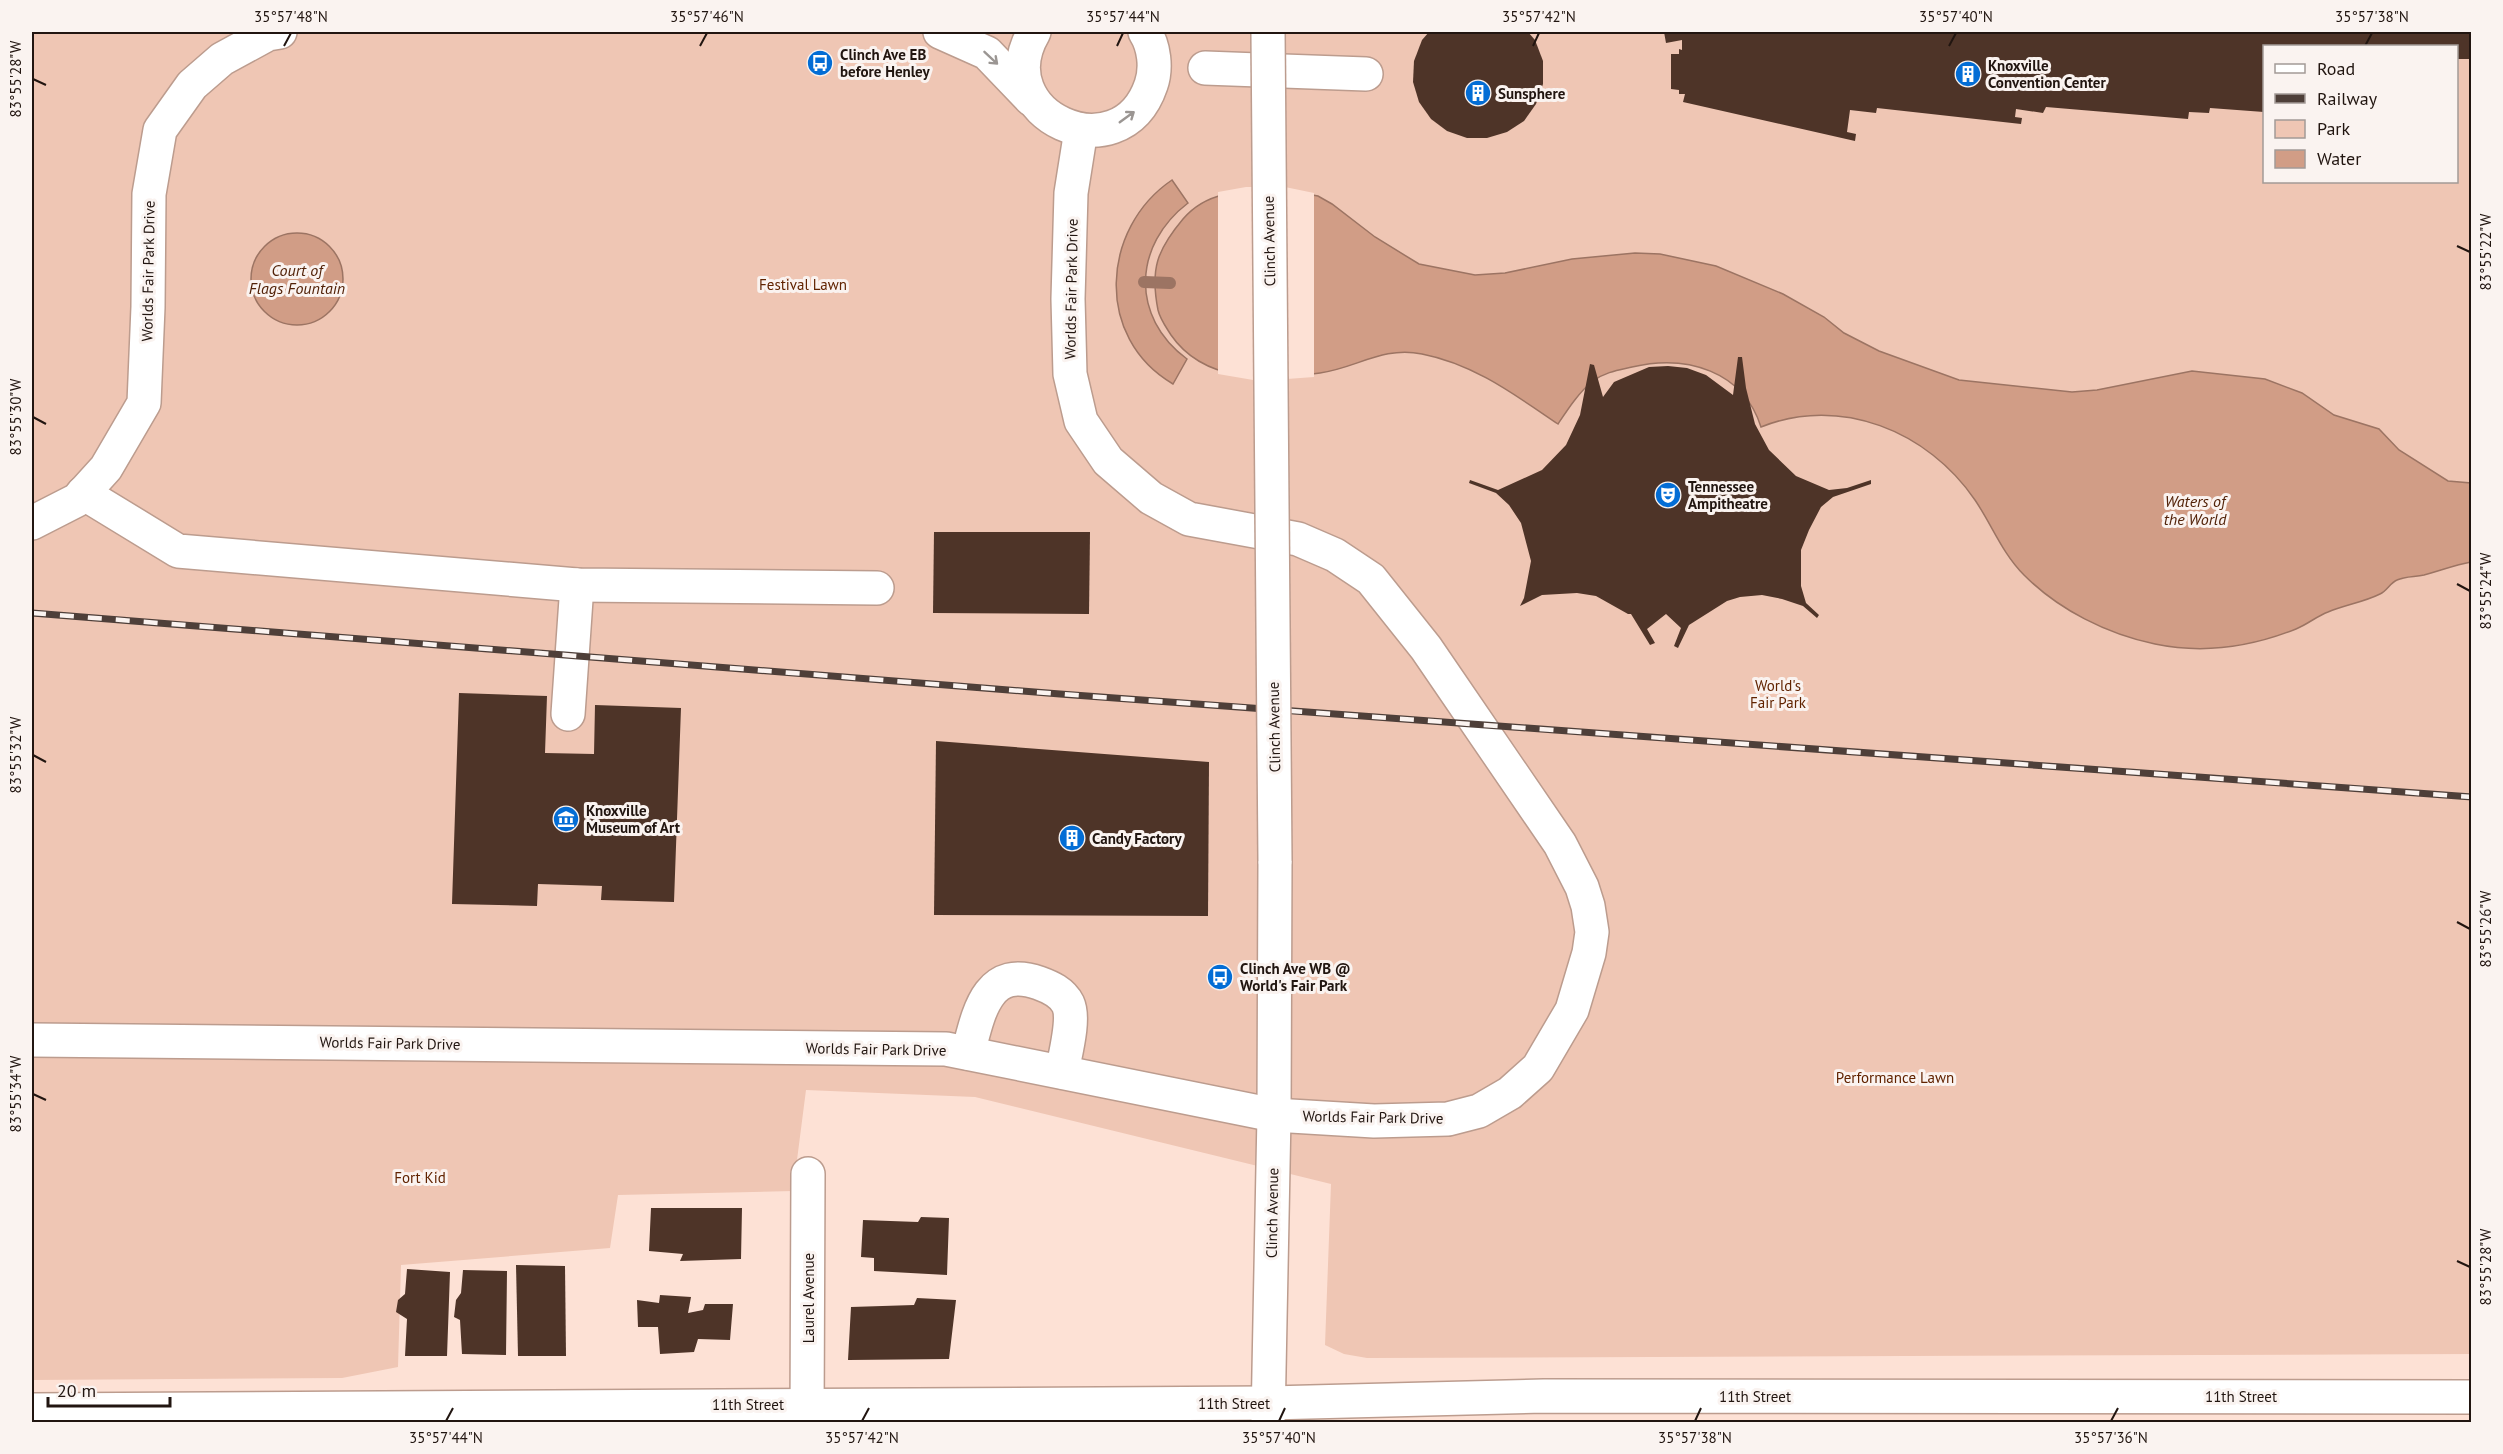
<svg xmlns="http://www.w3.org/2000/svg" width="2503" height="1454" viewBox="0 0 2503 1454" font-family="'PT Sans',sans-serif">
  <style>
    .green { fill: #efc6b4; fill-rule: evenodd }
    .water { fill: #d19d86; stroke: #9c7463; stroke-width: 1.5 }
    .pier { fill: #fde1d5 }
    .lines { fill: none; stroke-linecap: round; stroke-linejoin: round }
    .stream { stroke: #9c7463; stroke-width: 12 }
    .building { fill: #4e3428 }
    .minor-casing { stroke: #bc9c8e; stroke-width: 36 }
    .minor { stroke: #fff; stroke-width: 33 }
    .rail-casing { stroke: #4e3f39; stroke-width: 7 }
    .rail { stroke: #faf3f0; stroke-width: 4.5; stroke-dasharray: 14; stroke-linecap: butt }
    .minor-bridge-casing { stroke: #bc9c8e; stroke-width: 36; stroke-linecap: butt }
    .minor-bridge { stroke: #fff; stroke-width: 33 }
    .oneway { stroke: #9b9693 }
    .ticks { fill: none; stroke: #211510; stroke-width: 2 }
    .labels { text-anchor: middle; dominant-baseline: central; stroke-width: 6; stroke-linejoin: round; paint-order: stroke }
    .poi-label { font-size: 15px; font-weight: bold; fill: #211510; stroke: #faf3f0; text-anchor: start }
    .street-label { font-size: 15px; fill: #211510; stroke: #faf3f0 }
    .park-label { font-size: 15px; fill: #612300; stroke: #faf3f0 }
    .water-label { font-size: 16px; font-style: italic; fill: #522208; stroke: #faf3f0 }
    .neatline { fill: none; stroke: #211510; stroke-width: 2 }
    .ticks-label { font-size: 15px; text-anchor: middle; fill: #211510 }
  </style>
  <rect width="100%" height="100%" fill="#fde1d5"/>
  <path class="green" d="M32,32H2471V1354L1367,1358L1344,1354L1325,1345L1331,1184L975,1097L806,1090L793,1191L618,1195L610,1248L401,1265L398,1367L342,1378L32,1380ZM2264,46H2456V182H2264Z"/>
  <g class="water">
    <path d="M1172,180L1188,203C1133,245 1130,317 1187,359L1173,384C1094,338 1101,228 1172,180Z"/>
    <path d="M1284,190L1318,196L1332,204L1375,237L1419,264L1475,275L1505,273L1572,259L1635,253L1660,254L1716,266L1783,294L1824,317L1844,333L1879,351L1959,380L2072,392L2097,390L2192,371L2265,379L2302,393L2334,415L2379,429L2399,450L2448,481L2471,483V562C2454,565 2440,571 2424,575C2415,577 2405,576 2397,580C2390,583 2387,591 2380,594C2364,602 2345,605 2328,612C2317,616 2308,624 2296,629C2251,647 2203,654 2155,644C2107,634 2059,610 2024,575C2002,553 1992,525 1975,500C1928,431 1840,395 1761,427C1743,371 1687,354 1632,367C1619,370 1605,372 1593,381C1579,392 1568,409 1558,424C1515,395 1474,364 1422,354C1382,346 1357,368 1320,373C1268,381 1204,383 1171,335C1166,327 1160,319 1158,310C1150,269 1157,250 1183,219C1209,188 1248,191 1284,190Z"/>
    <circle cx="297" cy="279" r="46"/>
  </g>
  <path class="pier" d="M1246,187H1285L1314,193V377L1259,381L1218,374V192Z"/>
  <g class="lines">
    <path class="stream" d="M1144,282L1170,283"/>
  </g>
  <g class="building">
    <path d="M1429,32H1528L1535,40L1543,61V84L1536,104L1524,121L1507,132L1487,138H1467L1447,131L1431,119L1419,102L1413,82L1414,61L1422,40Z"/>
    <path d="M1664,32H2472V59H2456V46H2264V112L2210,108L2209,113L2189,112L2188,119L2046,107L2043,113L2016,109L2015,117L2022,118L2021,124L1877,108L1876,113L1850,110L1847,132L1856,134L1855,141L1683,102L1685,94H1679V90L1671,89V54H1679V49L1682,50V40L1666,43Z"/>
    <path d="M1738,357H1742L1746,388L1755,424L1769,450L1796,476L1829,490L1847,488L1871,480V484L1833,497L1821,507L1809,530L1801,550V586L1806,603L1819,615L1817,618L1803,606L1782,599L1762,595L1740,597L1727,601L1689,625L1678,648L1674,646L1681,628L1666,614L1647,629L1655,643L1650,645L1631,614H1628L1596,596L1577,593L1542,595L1520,606L1524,598L1531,561L1521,523L1509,505L1496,493L1469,483L1470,480L1498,490L1542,470L1566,445L1580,415L1590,364L1594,365L1603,397L1614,382L1649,367L1668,366L1687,368L1706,375L1733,395Z"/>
    <path d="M934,532H1090L1089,614L933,613Z"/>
    <path d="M459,693L547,696L545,753L594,754L595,705L681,708L674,902L601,900L602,886L538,884L537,906L452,904Z"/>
    <path d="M936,741L1209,762L1208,916L934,915Z"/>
    <path d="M651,1208H742L741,1259L680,1261L683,1254L649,1251Z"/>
    <path d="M921,1217L949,1218L947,1275L874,1271V1258L861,1257L863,1220L918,1222Z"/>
    <path d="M516,1265L565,1266L566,1356H518Z"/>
    <path d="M407,1269L450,1272L447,1356H405L407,1319L396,1312L398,1300L405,1294Z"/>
    <path d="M463,1270L507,1271L506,1355L462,1354L460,1320L454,1317L456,1300L461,1293Z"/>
    <path d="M660,1295L691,1297L688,1313L703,1310L705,1304H733L730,1340L698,1339L694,1352L660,1354L658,1327H638L637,1300L659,1303Z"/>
    <path d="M917,1298L956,1300L949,1359L848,1360L851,1307L914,1305Z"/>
  </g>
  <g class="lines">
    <g class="minor-casing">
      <g id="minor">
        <path d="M940,32L987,53L1031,99"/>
        <path d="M1034,32C985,115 1120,176 1151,85C1157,68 1154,46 1145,32"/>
        <path d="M1205,68L1366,74"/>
        <path d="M83,493L178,551L577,585L877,588"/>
        <path d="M32,523L77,500L106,468L144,403L148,307L149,194L160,130L192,85L222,59L268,34L280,32"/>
        <path d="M568,714L577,585"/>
        <path d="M32,1040L946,1049L1274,1115L1374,1121L1448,1119L1479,1111L1510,1093L1538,1068L1572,1010L1589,953L1592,932L1588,906L1582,887L1560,844L1426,648L1371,579L1335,555L1298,539L1189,519L1151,498L1108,461L1081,421L1070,374L1068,299L1071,193L1081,130"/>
        <path d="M968,1053C978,1016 986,964 1039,983C1050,987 1062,992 1068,1004C1075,1019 1065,1055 1062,1072"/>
        <path d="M32,1410L1269,1403L1544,1396L2472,1397"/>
        <path d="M807,1422L808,1174"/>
        <path d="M1268,1422L1274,1115L1275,861"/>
      </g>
    </g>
    <use href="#minor" class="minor"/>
    <g class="rail-casing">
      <path id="rail" d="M32,613L1060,694L2472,797"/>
    </g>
    <use href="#rail" class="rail"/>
    <g class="minor-bridge-casing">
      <path id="minor-bridge" d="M1268,32L1275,861"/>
    </g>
    <use href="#minor-bridge" class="minor-bridge"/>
  </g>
  <defs><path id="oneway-shaft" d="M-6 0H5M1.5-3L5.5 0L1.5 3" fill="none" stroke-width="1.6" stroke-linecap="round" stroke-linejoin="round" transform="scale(1.5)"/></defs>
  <g class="oneway">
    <use href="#oneway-shaft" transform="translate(991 58) rotate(43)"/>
    <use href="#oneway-shaft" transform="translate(1127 117) rotate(-36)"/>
  </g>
  <path class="ticks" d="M284,46L291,33M700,46L707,33M1117,46L1123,33M1533,46L1539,33M1949,46L1956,33M2365,46L2372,33M33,79L46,85M2457,246L2470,252M33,417L46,424M2457,584L2470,591M33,755L46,762M2457,922L2470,929M33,1094L46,1100M2457,1261L2470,1267M446,1421L453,1408M862,1421L869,1408M1279,1421L1285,1408M1695,1421L1701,1408M2111,1421L2118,1408"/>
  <defs>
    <g id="bus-disc" transform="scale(1.35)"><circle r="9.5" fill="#036dd5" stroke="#faf3f0"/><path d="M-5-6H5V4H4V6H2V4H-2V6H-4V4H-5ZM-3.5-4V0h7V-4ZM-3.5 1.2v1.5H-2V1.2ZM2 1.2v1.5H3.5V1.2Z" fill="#fff"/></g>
    <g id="building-disc" transform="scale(1.35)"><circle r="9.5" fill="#036dd5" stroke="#faf3f0"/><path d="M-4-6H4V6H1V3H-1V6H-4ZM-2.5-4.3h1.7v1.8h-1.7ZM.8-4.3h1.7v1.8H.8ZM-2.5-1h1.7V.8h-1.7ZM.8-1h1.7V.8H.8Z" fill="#fff"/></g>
    <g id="theatre-disc" transform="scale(1.35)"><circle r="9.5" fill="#036dd5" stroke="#faf3f0"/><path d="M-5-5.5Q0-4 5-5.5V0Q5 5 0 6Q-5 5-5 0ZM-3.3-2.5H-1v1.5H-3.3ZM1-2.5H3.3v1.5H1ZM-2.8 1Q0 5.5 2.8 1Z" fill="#fff"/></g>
    <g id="museum-disc" transform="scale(1.35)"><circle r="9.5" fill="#036dd5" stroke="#faf3f0"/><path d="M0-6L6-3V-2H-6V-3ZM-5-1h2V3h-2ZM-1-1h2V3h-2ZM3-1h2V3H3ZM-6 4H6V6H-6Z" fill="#fff"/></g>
  </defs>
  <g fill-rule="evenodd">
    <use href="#bus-disc" x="820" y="63"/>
    <use href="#building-disc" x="1968" y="74"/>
    <use href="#building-disc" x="1478" y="93"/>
    <use href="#theatre-disc" x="1668" y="495"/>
    <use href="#museum-disc" x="566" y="819"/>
    <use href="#building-disc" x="1072" y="838"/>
    <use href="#bus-disc" x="1220" y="977"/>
  </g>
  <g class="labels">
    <g class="poi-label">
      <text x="840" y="54">Clinch Ave EB<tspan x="840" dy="17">before Henley</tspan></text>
      <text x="1988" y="65">Knoxville<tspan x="1988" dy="17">Convention Center</tspan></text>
      <text x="1498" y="93">Sunsphere</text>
      <text x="1688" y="486">Tennessee<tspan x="1688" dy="17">Ampitheatre</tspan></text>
      <text x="586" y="810">Knoxville<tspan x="586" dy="17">Museum of Art</tspan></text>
      <text x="1092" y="838">Candy Factory</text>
      <text x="1240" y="968">Clinch Ave WB @<tspan x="1240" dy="17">World's Fair Park</tspan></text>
    </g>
    <g class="street-label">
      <text transform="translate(1269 241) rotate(-91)">Clinch Avenue</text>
      <text transform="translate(148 271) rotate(-89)">Worlds Fair Park Drive</text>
      <text transform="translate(1071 289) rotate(-89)">Worlds Fair Park Drive</text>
      <text transform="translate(1274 727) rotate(-91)">Clinch Avenue</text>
      <text transform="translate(390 1043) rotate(1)">Worlds Fair Park Drive</text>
      <text transform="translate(876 1049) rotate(1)">Worlds Fair Park Drive</text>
      <text transform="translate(1373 1117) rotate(1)">Worlds Fair Park Drive</text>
      <text transform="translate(1272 1213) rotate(-89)">Clinch Avenue</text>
      <text transform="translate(808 1298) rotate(-90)">Laurel Avenue</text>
      <text x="1755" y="1396">11th Street</text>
      <text x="2241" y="1396">11th Street</text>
      <text x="1234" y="1403">11th Street</text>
      <text x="748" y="1404">11th Street</text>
    </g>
    <g class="park-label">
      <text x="803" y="284">Festival Lawn</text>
      <text x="1778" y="685">World's<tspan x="1778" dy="17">Fair Park</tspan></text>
      <text x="1895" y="1077">Performance Lawn</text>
      <text x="420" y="1177">Fort Kid</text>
    </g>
    <g class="water-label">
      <text x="297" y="270">Court of<tspan x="297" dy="18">Flags Fountain</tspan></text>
      <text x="2195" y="501">Waters of<tspan x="2195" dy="18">the World</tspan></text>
    </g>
  </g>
  <rect width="2503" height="1454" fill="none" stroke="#faf3f0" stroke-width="66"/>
  <rect x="2263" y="45" width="195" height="138" fill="#faf3f0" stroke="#a39a96" stroke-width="1.5"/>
  <rect x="2275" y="64" width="30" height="9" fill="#ffffff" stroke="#a39a96" stroke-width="1.5"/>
  <text x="2317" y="75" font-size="18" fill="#211510">Road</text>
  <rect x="2275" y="94" width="30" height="9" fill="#4e3f39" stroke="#a39a96" stroke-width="1.5"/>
  <text x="2317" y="105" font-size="18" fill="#211510">Railway</text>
  <rect x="2275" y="120" width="30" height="18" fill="#efc6b4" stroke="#a39a96" stroke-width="1.5"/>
  <text x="2317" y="135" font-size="18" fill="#211510">Park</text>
  <rect x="2275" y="150" width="30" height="18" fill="#d19d86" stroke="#a39a96" stroke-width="1.5"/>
  <text x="2317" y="165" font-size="18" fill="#211510">Water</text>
  <path d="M48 1397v9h122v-9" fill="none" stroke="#211510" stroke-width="3"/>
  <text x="57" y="1397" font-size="18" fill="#211510" stroke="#faf3f0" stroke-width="4.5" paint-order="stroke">20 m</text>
  <rect x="33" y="33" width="2437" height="1388" class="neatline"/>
  <g class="ticks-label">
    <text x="291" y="22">35°57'48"N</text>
    <text x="707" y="22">35°57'46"N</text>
    <text x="1123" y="22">35°57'44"N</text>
    <text x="1539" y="22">35°57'42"N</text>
    <text x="1956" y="22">35°57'40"N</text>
    <text x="2372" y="22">35°57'38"N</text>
    <text transform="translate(16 79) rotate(-90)" y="5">83°55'28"W</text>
    <text transform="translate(2486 252) rotate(-90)" y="5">83°55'22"W</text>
    <text transform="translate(16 417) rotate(-90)" y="5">83°55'30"W</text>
    <text transform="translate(2486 591) rotate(-90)" y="5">83°55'24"W</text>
    <text transform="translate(16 755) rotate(-90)" y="5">83°55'32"W</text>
    <text transform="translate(2486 929) rotate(-90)" y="5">83°55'26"W</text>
    <text transform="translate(16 1094) rotate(-90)" y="5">83°55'34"W</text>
    <text transform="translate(2486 1267) rotate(-90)" y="5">83°55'28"W</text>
    <text x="446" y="1443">35°57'44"N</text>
    <text x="862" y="1443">35°57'42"N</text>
    <text x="1279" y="1443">35°57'40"N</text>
    <text x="1695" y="1443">35°57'38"N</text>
    <text x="2111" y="1443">35°57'36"N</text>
  </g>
</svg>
